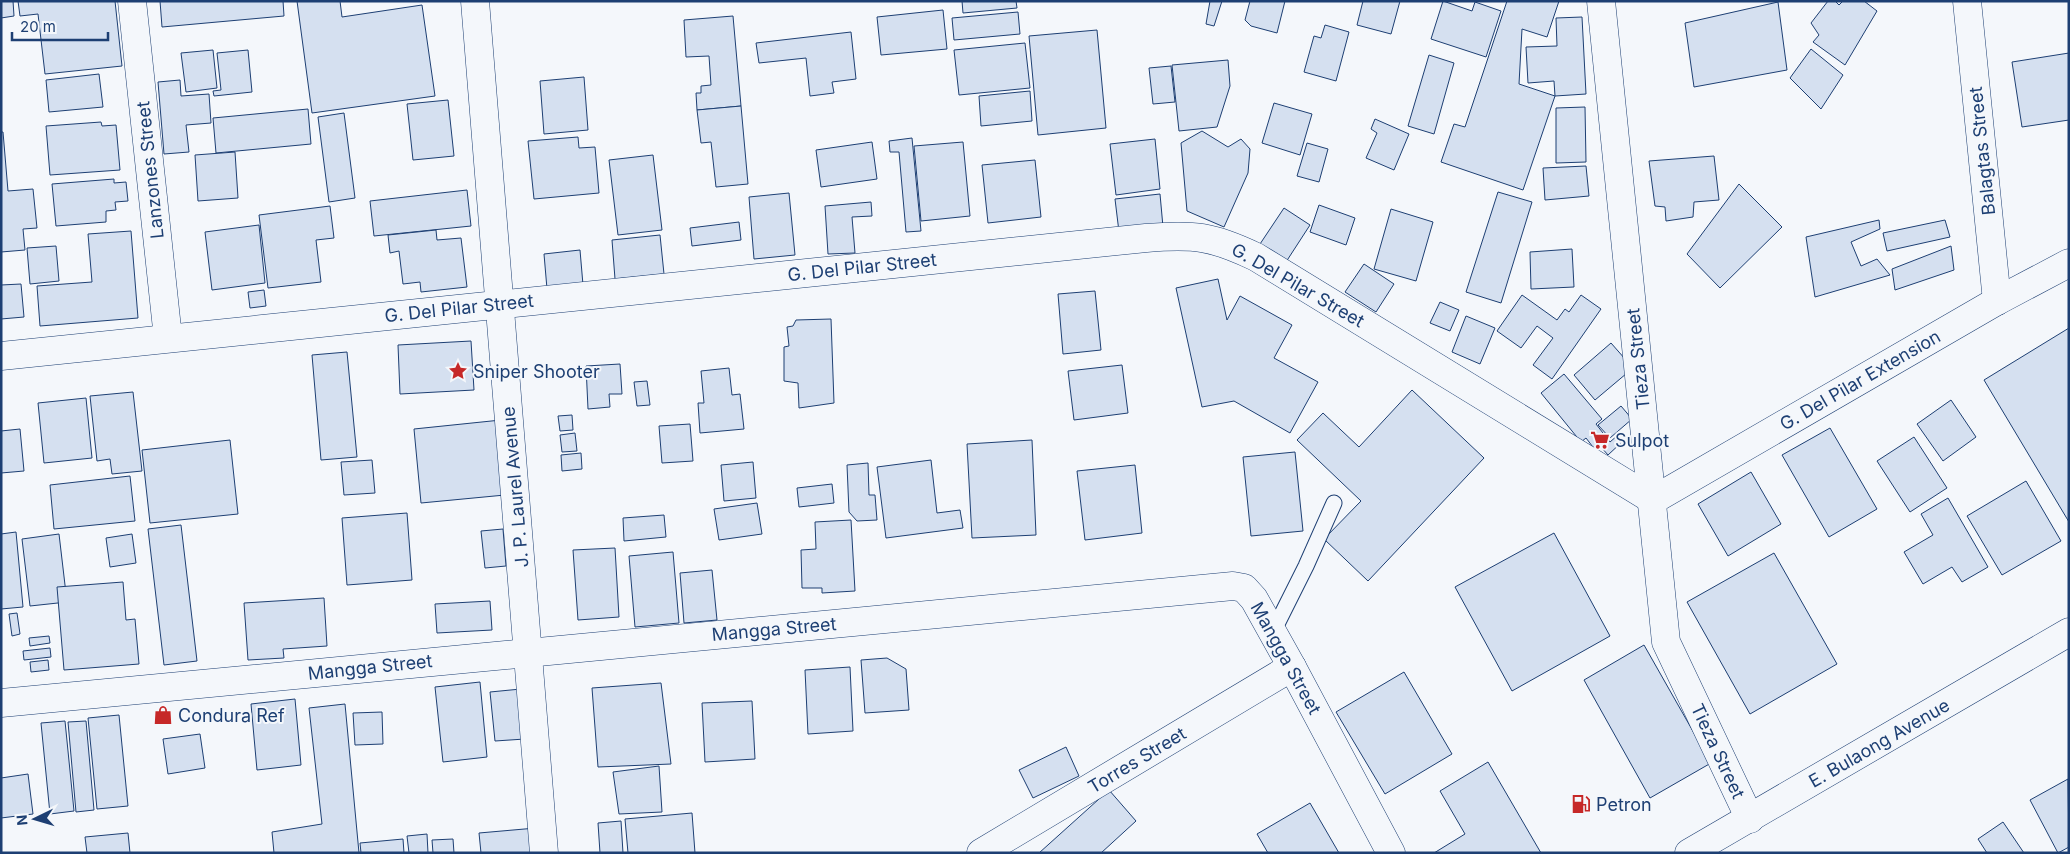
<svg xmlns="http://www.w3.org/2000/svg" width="2070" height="854" viewBox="0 0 2070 854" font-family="Inter,sans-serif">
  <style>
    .building { fill: #d5e0f0; stroke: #1d3f73 }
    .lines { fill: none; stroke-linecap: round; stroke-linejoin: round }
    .lane-casing { stroke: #1d3f73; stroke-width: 17 }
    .street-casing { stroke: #1d3f73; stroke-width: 29 }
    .secondary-casing { stroke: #1d3f73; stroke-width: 29 }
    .lane { stroke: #f4f7fb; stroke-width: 15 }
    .street { stroke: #f4f7fb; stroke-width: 28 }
    .secondary { stroke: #f4f7fb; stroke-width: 28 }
    .labels { text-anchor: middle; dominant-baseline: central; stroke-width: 4; stroke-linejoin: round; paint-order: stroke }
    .street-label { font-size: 18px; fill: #1d3f73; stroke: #f4f7fb }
    .poi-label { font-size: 18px; fill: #1d3f73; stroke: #f4f7fb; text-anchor: start }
  </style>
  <rect width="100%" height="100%" fill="#f4f7fb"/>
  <g class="building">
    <path d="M1,1H13L14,16L1,18Z"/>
    <path d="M18,1H115L122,66L45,74L38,14L20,16Z"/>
    <path d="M160,1H283L284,16L162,27Z"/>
    <path d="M297,1H340L342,17L422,5L435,96L312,113Z"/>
    <path d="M962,1H1016L1017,8L963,13Z"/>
    <path d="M1210,1H1222L1214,26L1206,24Z"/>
    <path d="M1250,1H1285L1277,33L1251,26L1245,20Z"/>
    <path d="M1363,1H1400L1391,34L1357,25Z"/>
    <path d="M1443,1L1472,11L1475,2L1501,11L1486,57L1431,39Z"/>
    <path d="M1507,1H1559L1547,37L1522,29L1519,84L1555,96L1523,190L1441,162L1454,124L1465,127Z"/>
    <path d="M1828,1H1835L1839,5L1843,1H1864L1877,11L1845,65L1813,42L1819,35L1811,23Z"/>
    <path d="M1778,2L1787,70L1694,87L1685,23Z"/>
    <path d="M943,10L947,49L881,55L877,17Z"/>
    <path d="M1018,12L1020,34L954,40L952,18Z"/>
    <path d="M733,16L741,106L697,110L696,93H701V86L711,85L709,56L686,57L684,20Z"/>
    <path d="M1582,17L1586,94L1555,96L1554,81L1528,83L1526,47L1557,46L1556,18Z"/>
    <path d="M1325,25L1349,32L1336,81L1304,72L1314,36L1321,38Z"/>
    <path d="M1097,30L1106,128L1038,135L1029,36Z"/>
    <path d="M851,32L856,79L832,82L834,93L810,96L806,58L759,63L756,43Z"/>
    <path d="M1025,43L1030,88L959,95L954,50Z"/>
    <path d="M1811,49L1843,75L1821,109L1790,78Z"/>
    <path d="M213,50L217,88L186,92L181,53Z"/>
    <path d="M248,50L252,92L214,96L213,91L221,90L217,53Z"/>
    <path d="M2069,53V120L2022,127L2012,62Z"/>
    <path d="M1429,55L1454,63L1434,134L1408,126Z"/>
    <path d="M1228,60L1230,86L1217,127L1179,131L1172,65Z"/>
    <path d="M1171,66L1175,102L1153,104L1149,68Z"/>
    <path d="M99,74L103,107L49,112L46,80Z"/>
    <path d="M584,77L588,130L544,134L540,81Z"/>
    <path d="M180,80L181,96L209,94L211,123L186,125L189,152L164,154L158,82Z"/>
    <path d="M1030,91L1032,121L981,126L979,96Z"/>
    <path d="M448,100L454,156L413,160L407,104Z"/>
    <path d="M1274,103L1312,114L1300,155L1262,143Z"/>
    <path d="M741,106L748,184L716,187L711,142L701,143L697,110Z"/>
    <path d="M1585,107L1586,162L1556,163V108Z"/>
    <path d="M308,109L311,144L216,153L213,118Z"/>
    <path d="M344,113L355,198L329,202L318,117Z"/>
    <path d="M1375,119L1409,134L1394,170L1366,158L1377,133L1371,129Z"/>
    <path d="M101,122L102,126L116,125L120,170L50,175L46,126Z"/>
    <path d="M1202,131L1228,147L1241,139L1250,149L1248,173L1224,227L1187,211L1181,143Z"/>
    <path d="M1,132H3L8,191L33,189L37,228L23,229L25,250L1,252Z"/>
    <path d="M578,137L579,148L595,147L599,193L534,199L528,141Z"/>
    <path d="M912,138L921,231L906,232L899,152H890L889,141Z"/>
    <path d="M1155,139L1160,189L1116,195L1110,144Z"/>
    <path d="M872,142L877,179L821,187L816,150Z"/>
    <path d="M963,142L970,216L921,221L914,146Z"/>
    <path d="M1307,143L1328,149L1319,182L1297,176Z"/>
    <path d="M235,152L238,198L198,201L195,155Z"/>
    <path d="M653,155L662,230L618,235L609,160Z"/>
    <path d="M1714,156L1719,200L1694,202L1693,217L1666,221L1665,207L1655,206L1649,161Z"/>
    <path d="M1035,160L1041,217L988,223L982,165Z"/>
    <path d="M1586,166L1589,196L1545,200L1543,168Z"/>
    <path d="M114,179V183L126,182L128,201L115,202L116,210L106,211V222L56,226L52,184Z"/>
    <path d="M1739,184L1782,227L1720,288L1687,254Z"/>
    <path d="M467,190L471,226L374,236L370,201Z"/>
    <path d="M1498,192L1532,202L1501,303L1466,292Z"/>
    <path d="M789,193L795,255L754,259L749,197Z"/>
    <path d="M1160,194L1163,227L1119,232L1115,199Z"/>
    <path d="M871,202L872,216L852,217L855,253L828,254L825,206Z"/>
    <path d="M1319,205L1355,218L1346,245L1310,232Z"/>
    <path d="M330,206L334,238L316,240L321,282L268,288L259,215Z"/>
    <path d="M1284,208L1310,225L1286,262L1260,244Z"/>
    <path d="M1391,209L1433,222L1416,281L1374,269Z"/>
    <path d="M1879,220L1880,229L1851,242L1861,266L1877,259L1890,275L1815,297L1806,237Z"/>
    <path d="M1945,220L1950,237L1887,251L1883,233Z"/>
    <path d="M739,222L741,240L692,246L690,228Z"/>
    <path d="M259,225L265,283L212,290L205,232Z"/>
    <path d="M436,230L437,240L461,238L467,287L421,292L420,282L403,284L399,251L390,253L388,235Z"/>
    <path d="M131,231L138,318L40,326L37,286L92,282L88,234Z"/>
    <path d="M660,235L664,274L615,279L612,240Z"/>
    <path d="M56,246L59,281L30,284L27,248Z"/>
    <path d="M1951,246L1954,270L1895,290L1892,269Z"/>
    <path d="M1572,249L1574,287L1531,289L1530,252Z"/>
    <path d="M580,250L583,285L547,289L544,254Z"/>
    <path d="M1364,264L1394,284L1376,312L1345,292Z"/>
    <path d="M1218,279L1227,320L1240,296L1292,325L1274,358L1318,382L1290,433L1234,401L1202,407L1176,288Z"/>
    <path d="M21,284L24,317L1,319V285Z"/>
    <path d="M264,290L266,306L250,308L248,292Z"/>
    <path d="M1095,291L1101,350L1063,354L1058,294Z"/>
    <path d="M1522,295L1557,320L1565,309L1569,312L1581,295L1601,309L1552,379L1533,365L1553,338L1537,326L1521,348L1497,331Z"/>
    <path d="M1440,302L1459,310L1450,331L1430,323Z"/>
    <path d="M1466,316L1495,328L1480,364L1452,352Z"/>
    <path d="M831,319L834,403L799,408L798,383L784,381V347L789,346L787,327L793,326L796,320Z"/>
    <path d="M2069,328V522L1984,380Z"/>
    <path d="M471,341L474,390L400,394L398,345Z"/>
    <path d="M1611,343L1633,368L1595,400L1574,375Z"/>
    <path d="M347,352L357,457L321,460L312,355Z"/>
    <path d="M620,364L622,394H609L610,407L588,409L586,366Z"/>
    <path d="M1122,365L1128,413L1074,420L1068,371Z"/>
    <path d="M729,368L732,395L740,394L744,429L700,433L698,403H704L701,371Z"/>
    <path d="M1564,374L1602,419L1596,424L1610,442L1618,435L1623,441L1608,455L1601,447L1596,451L1586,438L1581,442L1541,393Z"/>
    <path d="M647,381L650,405L637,406L634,382Z"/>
    <path d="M1412,390L1484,458L1368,581L1324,539L1361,501L1297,440L1323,413L1359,447Z"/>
    <path d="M133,392L142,471L112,474L110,459L97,461L90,396Z"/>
    <path d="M86,398L92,458L44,463L38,403Z"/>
    <path d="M1951,400L1976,437L1943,461L1917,424Z"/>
    <path d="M1621,406L1632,419L1610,438L1598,425Z"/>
    <path d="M572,415L573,430L560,431L558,416Z"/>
    <path d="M501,420L505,495L421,503L414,429Z"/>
    <path d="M690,424L693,461L662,463L659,426Z"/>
    <path d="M1830,428L1877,509L1829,537L1782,455Z"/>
    <path d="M20,429L24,471L1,473V431Z"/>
    <path d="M575,433L577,451L562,452L560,435Z"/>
    <path d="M1914,437L1947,488L1910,512L1877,461Z"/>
    <path d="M230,440L238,514L150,523L142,450Z"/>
    <path d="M1032,440L1036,535L972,538L967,444Z"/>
    <path d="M1295,452L1303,531L1251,536L1243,457Z"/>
    <path d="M581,453L582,469L562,471L561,455Z"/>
    <path d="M372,460L375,493L344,495L341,462Z"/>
    <path d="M931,460L937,513L960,510L963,528L886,538L877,467Z"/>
    <path d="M753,462L756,498L724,501L721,465Z"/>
    <path d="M868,463L869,495H875L877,520L857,521L849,512L847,465Z"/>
    <path d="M1135,465L1142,533L1085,540L1077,471Z"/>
    <path d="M1751,472L1781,524L1728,556L1698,504Z"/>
    <path d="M130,476L135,521L54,529L50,485Z"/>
    <path d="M2026,481L2061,541L2002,575L1967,516Z"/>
    <path d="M832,484L834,503L799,507L797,488Z"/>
    <path d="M1948,498L1988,567L1962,582L1952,567L1923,584L1904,552L1933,535L1921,514Z"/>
    <path d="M757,503L762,534L719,540L714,509Z"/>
    <path d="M407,513L412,580L347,585L342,518Z"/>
    <path d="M664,515L666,537L624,541L623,518Z"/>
    <path d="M851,520L855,591L822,593V588H802L801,550L816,549L815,522Z"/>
    <path d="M181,525L197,661L164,665L148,529Z"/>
    <path d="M503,529L506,566L485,568L481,531Z"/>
    <path d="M16,532L23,607L1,609V534Z"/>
    <path d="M1554,533L1610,636L1512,691L1455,587Z"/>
    <path d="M59,534L67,602L30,606L22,539Z"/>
    <path d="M132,534L136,563L110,567L106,538Z"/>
    <path d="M615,548L619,617L578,620L573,550Z"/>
    <path d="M673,552L679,623L635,627L629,556Z"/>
    <path d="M1774,553L1837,664L1750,714L1687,602Z"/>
    <path d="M712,570L717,620L684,623L680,573Z"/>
    <path d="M123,582L126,620L135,619L139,664L64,670L57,587Z"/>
    <path d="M324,598L327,646L283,649L284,658L248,660L244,603Z"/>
    <path d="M490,601L492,630L437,633L435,604Z"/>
    <path d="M17,613L20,634L12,636L9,614Z"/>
    <path d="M49,636L50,643L30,646L29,638Z"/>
    <path d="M1644,645L1711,763L1650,798L1584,680Z"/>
    <path d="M50,648L51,657L24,660L23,651Z"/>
    <path d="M887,658L906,669L909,710L865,713L861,660Z"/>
    <path d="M48,660L49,670L31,672L30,662Z"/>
    <path d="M850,667L853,731L808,734L805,670Z"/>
    <path d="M1404,672L1452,754L1385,794L1336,712Z"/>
    <path d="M480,682L487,757L443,762L435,687Z"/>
    <path d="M661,683L671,764L598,767L592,688Z"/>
    <path d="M521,689L525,739L495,741L490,692Z"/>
    <path d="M295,699L301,765L257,770L251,704Z"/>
    <path d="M752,701L755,759L705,762L702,703Z"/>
    <path d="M345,704L359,853H274L272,832L322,824L309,708Z"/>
    <path d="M382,712L383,744L355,745L353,713Z"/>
    <path d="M119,715L128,806L97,809L88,718Z"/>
    <path d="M65,721L74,811L50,814L41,723Z"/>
    <path d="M86,721L94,810L76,812L68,722Z"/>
    <path d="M200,734L205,768L168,774L163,739Z"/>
    <path d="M1066,747L1079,776L1033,798L1019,770Z"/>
    <path d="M1488,762L1541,853H1434L1465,834L1440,791Z"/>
    <path d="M659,766L662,812L619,814L613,772Z"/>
    <path d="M28,774L33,814L1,818V778Z"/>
    <path d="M2068,779L2069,847L2058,853L2030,800Z"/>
    <path d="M1109,790L1136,821L1101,853H1039Z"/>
    <path d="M1310,803L1339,853H1268L1257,834Z"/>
    <path d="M692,813L695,853H628L625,819Z"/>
    <path d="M621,821L623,853H600L598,823Z"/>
    <path d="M2003,822L2024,853H1987L1978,839Z"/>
    <path d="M536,828L539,853H481L479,833Z"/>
    <path d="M128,833L130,853H87L85,837Z"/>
    <path d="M427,834L428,853H409L407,836Z"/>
    <path d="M403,839L404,853H361L360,843Z"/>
    <path d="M453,839L454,853H433L432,840Z"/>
  </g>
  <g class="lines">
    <g class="lane-casing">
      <path id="lane" d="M1273,632L1306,566L1334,503"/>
    </g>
    <g class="street-casing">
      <g id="street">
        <path d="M132,1L168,338"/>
        <path d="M1601,1L1666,642L1750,819"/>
        <path d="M1967,1L1997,301"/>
        <path d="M1,356L1146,238C1194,234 1212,236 1256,257L1653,500L1997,301L2069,263"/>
        <path d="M1,703L1233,586L1244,588L1254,599L1292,667L1391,853"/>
        <path d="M981,853L1292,667"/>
      </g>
    </g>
    <g class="secondary-casing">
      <g id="secondary">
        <path d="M475,1L544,853"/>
        <path d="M1689,853L2069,632"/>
      </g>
    </g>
    <use href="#lane" class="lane"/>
    <use href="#street" class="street"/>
    <use href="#secondary" class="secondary"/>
  </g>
  <defs>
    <g id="sight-bare" transform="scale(1.5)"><path d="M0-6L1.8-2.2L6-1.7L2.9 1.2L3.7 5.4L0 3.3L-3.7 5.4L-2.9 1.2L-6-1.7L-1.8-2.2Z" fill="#c62828" stroke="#f4f7fb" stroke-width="2.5" paint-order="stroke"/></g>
    <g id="supermarket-bare" transform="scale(1.5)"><path d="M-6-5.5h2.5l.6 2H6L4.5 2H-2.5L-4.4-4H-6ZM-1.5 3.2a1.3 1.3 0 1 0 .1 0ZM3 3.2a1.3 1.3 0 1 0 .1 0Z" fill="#c62828" stroke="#f4f7fb" stroke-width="2.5" paint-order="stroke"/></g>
    <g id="shop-bare" transform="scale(1.5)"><path d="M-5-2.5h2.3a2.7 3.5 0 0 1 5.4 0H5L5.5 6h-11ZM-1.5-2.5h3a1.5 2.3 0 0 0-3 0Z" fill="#c62828" stroke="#f4f7fb" stroke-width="2.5" paint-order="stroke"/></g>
    <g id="fuel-bare" transform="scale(1.5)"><path d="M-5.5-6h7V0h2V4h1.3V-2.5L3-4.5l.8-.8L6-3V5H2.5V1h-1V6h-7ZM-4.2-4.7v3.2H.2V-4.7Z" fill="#c62828" stroke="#f4f7fb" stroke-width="2.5" paint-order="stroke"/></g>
  </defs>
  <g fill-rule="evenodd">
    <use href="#sight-bare" x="458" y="371"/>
    <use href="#supermarket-bare" x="1600" y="440"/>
    <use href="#shop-bare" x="163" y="715"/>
    <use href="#fuel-bare" x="1581" y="804"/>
  </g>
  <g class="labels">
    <g class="street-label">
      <text transform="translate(1982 151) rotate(-96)">Balagtas Street</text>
      <text transform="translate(150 170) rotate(-96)">Lanzones Street</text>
      <text transform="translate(862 267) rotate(-6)">G. Del Pilar Street</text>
      <text transform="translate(1298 285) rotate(30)">G. Del Pilar Street</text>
      <text transform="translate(459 308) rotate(-6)">G. Del Pilar Street</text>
      <text transform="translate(1638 359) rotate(-96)">Tieza Street</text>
      <text transform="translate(1860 380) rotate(-30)">G. Del Pilar Extension</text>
      <text transform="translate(515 487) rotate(-95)">J. P. Laurel Avenue</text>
      <text transform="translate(774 629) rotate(-5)">Mangga Street</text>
      <text transform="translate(1286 658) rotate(61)">Mangga Street</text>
      <text transform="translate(370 667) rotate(-6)">Mangga Street</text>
      <text transform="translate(1879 743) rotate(-30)">E. Bulaong Avenue</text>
      <text transform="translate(1718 751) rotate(65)">Tieza Street</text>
      <text transform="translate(1137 760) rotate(-31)">Torres Street</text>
    </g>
    <g class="poi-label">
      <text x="473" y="371">Sniper Shooter</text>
      <text x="1615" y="440">Sulpot</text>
      <text x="178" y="715">Condura Ref</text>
      <text x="1596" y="804">Petron</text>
    </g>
  </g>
  <rect width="2070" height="854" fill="none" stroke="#1d3f73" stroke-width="5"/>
  <g transform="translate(35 819) rotate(265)" stroke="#f4f7fb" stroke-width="4" paint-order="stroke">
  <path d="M0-4L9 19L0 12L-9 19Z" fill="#1d3f73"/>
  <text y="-8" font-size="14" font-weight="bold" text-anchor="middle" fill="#1d3f73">N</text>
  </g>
  <path d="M12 32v8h96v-8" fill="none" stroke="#1d3f73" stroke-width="2.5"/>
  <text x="20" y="32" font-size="15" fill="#1d3f73" stroke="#f4f7fb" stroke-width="4" paint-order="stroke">20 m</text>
</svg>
